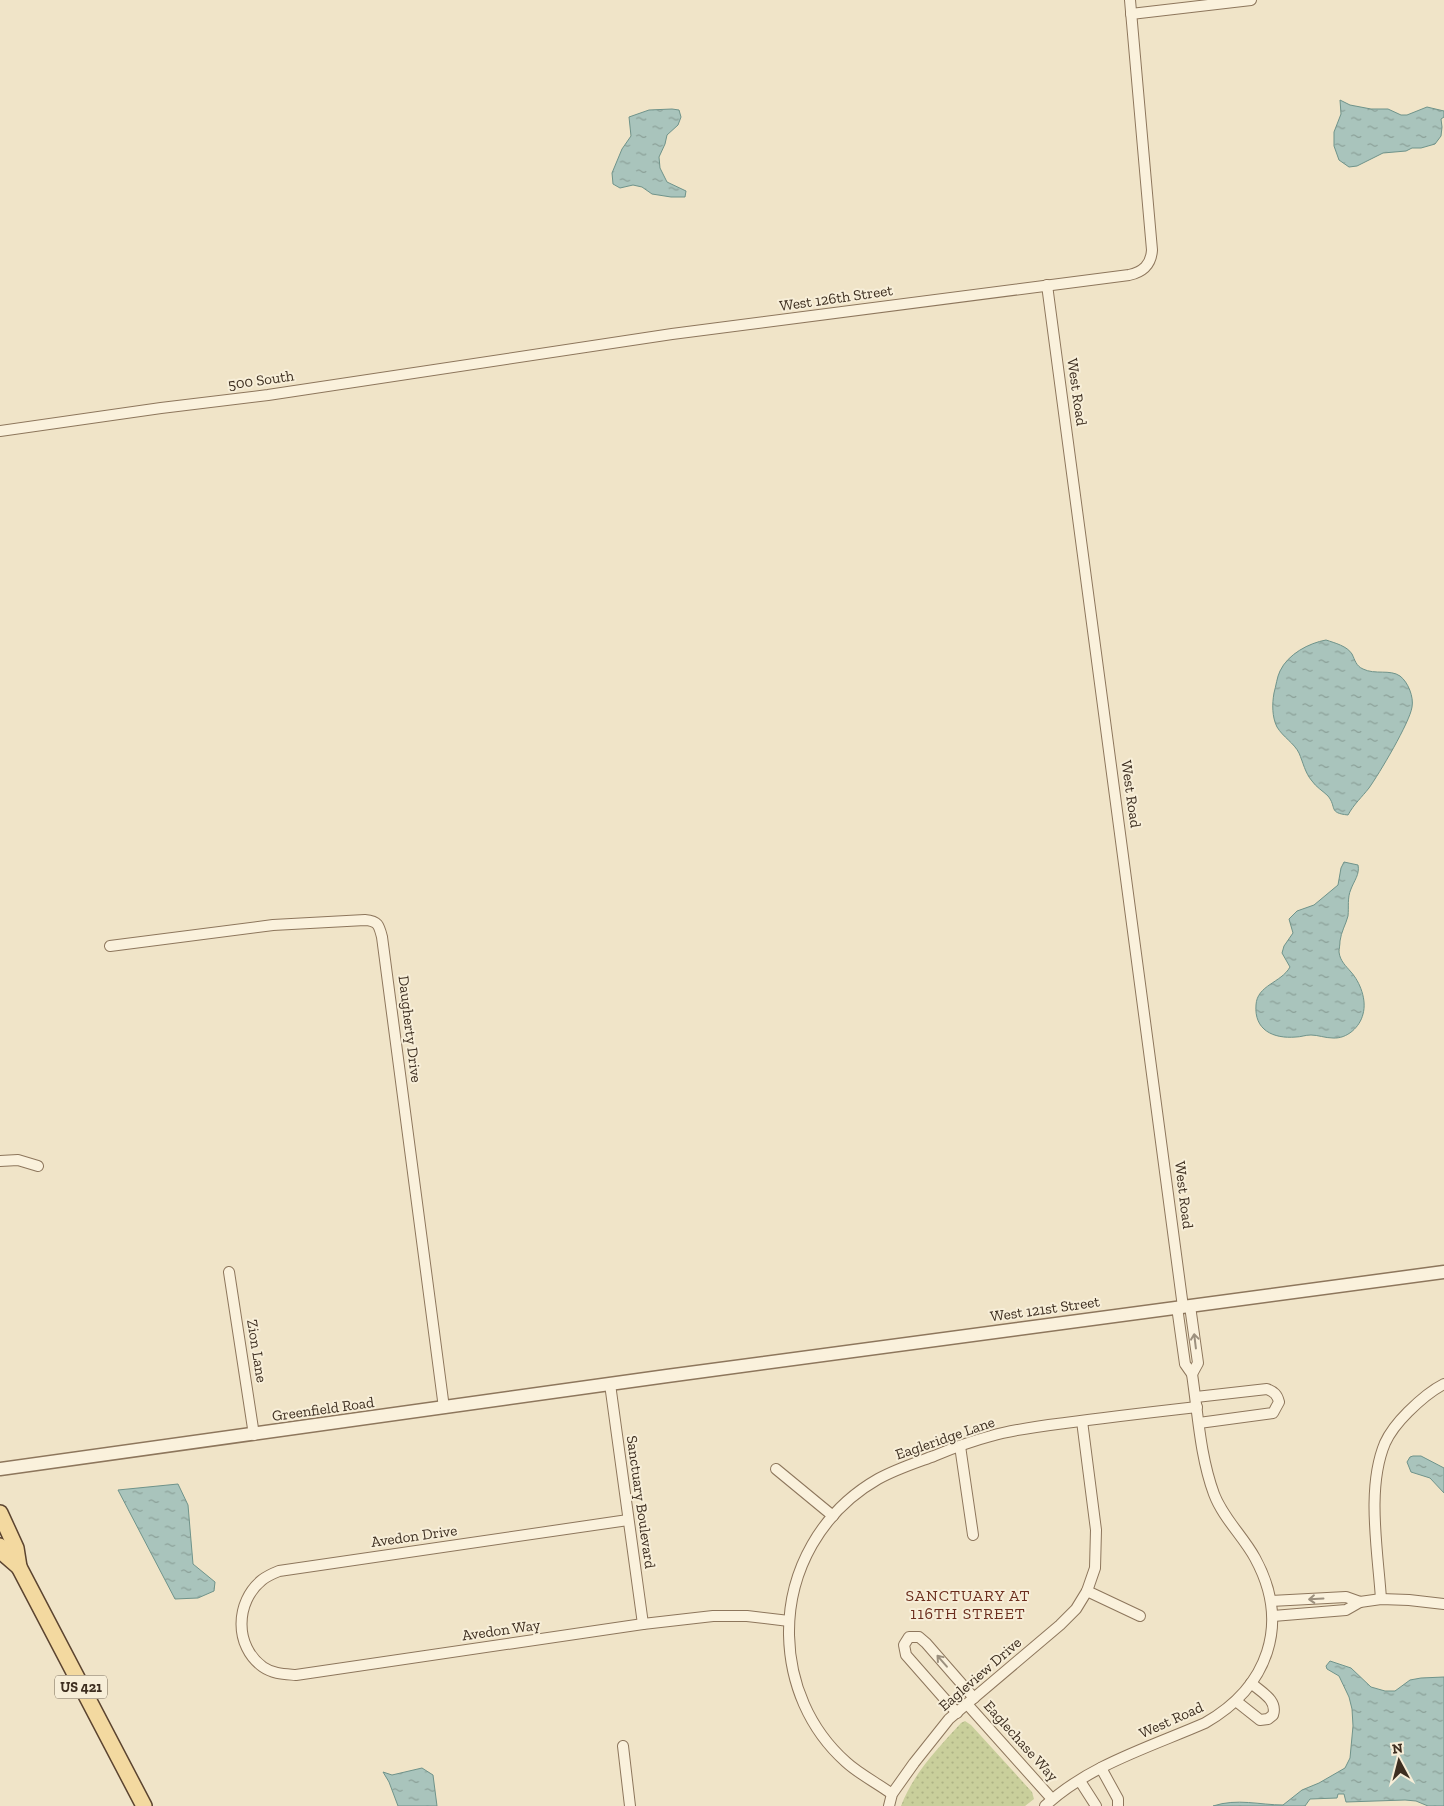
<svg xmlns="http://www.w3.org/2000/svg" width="1444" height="1806" viewBox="0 0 1444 1806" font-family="'Zilla Slab',serif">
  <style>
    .grass { fill: url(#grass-dots) }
    .water { fill: url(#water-ripples); stroke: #6f938a }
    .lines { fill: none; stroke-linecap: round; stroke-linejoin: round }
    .minor-casing { stroke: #8d765c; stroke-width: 12 }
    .tertiary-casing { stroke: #8d765c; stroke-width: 15 }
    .primary-casing { stroke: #5b4430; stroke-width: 18 }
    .minor { stroke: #faf1dc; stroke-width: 10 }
    .tertiary { stroke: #faf1dc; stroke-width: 12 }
    .primary { stroke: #f3d9a0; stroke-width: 15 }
    .oneway { stroke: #9c907e }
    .labels { text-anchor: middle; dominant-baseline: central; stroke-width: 4; stroke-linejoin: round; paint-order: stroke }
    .shield { fill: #f7eed8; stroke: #756857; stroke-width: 1 }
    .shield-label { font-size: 14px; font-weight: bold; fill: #3d2e20 }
    .street-label { font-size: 15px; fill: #3d2e20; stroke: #f7eed8 }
    .neighbourhood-label { font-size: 16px; letter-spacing: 1px; fill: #6b2e1e; stroke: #f7eed8 }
  </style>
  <defs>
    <pattern id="grass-dots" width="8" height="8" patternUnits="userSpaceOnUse" patternTransform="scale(1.25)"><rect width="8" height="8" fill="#c9cf9b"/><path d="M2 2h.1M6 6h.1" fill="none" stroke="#aeb285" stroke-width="1.8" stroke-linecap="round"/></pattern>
    <pattern id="water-ripples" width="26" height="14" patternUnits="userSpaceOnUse" patternTransform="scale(1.25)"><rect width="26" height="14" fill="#a9c4bc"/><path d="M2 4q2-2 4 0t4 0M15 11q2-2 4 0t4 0" fill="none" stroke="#8ba098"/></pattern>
  </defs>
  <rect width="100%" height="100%" fill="#f0e4c8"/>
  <path class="grass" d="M965,1721L971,1725L1032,1792L1034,1799L1025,1806H901C913,1774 938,1748 961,1723Z"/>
  <g class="water">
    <path d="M1340,100L1350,105L1371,109H1388L1401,115H1407L1427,107L1444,111V117L1441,119L1442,127L1441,136L1435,144L1421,148H1412L1406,151L1383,153L1357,166L1349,167L1339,160L1334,146V132L1341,114Z"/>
    <path d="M672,109L679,110L681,117L678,125L667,135L665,144L659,157L660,168L667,182L686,191L685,197H671L652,194L642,187L633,185L620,188L613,184L612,173L622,149L631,136L629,117L649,110Z"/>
    <path d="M1326,640C1335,643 1347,646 1352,654C1355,660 1356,666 1363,669C1375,675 1390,669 1400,676C1408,682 1414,697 1412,707C1410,722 1379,774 1369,788C1362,797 1354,804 1348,815C1328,813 1337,807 1328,796C1323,791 1316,787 1312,781C1305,773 1303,762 1299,753C1294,743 1283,737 1277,727C1272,717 1272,704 1274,693C1276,686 1277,677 1280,671C1288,654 1309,643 1326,640Z"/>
    <path d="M1344,862L1358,865C1360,874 1354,881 1351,889C1347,898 1349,907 1348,916C1346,924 1341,932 1340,941C1340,945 1339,949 1339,952C1340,961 1346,966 1351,972C1360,982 1367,1000 1363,1014C1360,1027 1347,1039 1333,1038C1325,1038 1318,1035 1311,1035C1305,1035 1301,1037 1296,1037C1273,1039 1254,1030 1256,1005C1257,985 1281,983 1290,967L1282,953L1284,946L1293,933L1289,919L1297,911L1314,905L1338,885L1341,868Z"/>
    <path d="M1413,1456H1421L1444,1468V1493L1430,1478L1411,1472L1407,1462L1410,1457Z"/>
    <path d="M178,1484L188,1505L193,1564L215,1582L214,1591L198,1598L175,1599L118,1490Z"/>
    <path d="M1330,1661L1351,1668L1371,1687L1385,1691H1395L1410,1680L1421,1678L1444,1677V1806H1428L1416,1801L1405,1800L1346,1802L1344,1794H1338L1337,1798L1310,1799L1305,1806H1213C1237,1798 1260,1805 1283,1805L1302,1790L1319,1783L1345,1768L1350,1758L1353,1726L1352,1709L1349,1697L1339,1676L1327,1669L1326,1666Z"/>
    <path d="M422,1768L433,1775L437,1806H398L389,1782L383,1772L392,1775Z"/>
  </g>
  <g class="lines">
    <g class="minor-casing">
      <g id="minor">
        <path d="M1131,14L1251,0"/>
        <path d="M1047,285L1183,1307"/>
        <path d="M0,431L161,408L268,395L672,334L1129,275C1143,272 1151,265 1152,250L1130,0"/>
        <path d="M110,946L273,925L365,920C378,921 379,925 382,937L444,1408"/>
        <path d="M0,1161L18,1160L38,1166"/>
        <path d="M229,1272L254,1435"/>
        <path d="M1190,1306L1198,1363L1192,1374"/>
        <path d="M610,1384L643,1624"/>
        <path d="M1196,1397L1267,1389C1274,1392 1277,1394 1279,1402L1273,1413L1199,1423"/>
        <path d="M960,1446L973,1535"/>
        <path d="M776,1469L833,1516"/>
        <path d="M628,1520L279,1571C274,1573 267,1576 262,1580C235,1602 234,1646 263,1667C273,1674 285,1674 296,1675L643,1624L713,1616H747L789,1621"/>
        <path d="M1087,1591L1140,1616"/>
        <path d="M1381,1599C1378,1552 1366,1488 1385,1443C1390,1432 1399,1421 1408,1412C1419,1401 1430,1391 1444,1384"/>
        <path d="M1271,1601L1346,1597L1360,1602L1381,1599L1409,1600L1444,1604"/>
        <path d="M1273,1616L1346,1610L1360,1602"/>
        <path d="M1236,1701L1260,1720L1268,1719L1273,1715C1278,1700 1261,1692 1251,1683"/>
        <path d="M967,1704L1052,1799"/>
        <path d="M957,1713L906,1655L904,1645L909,1637H919L926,1643L974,1698"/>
        <path d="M623,1746L630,1806"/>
        <path d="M1101,1768L1118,1799V1806"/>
        <path d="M1080,1781L1096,1806"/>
        <path d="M892,1794C877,1783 859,1774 846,1762C809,1729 790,1683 789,1635C788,1570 822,1511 878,1479C896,1469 915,1463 934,1456C953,1448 972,1441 991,1436C1015,1429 1041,1426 1065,1423C1109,1417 1153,1412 1197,1407"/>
        <path d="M889,1806L892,1794L914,1763L949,1719L1060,1625L1076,1609L1087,1591L1095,1568L1096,1530L1082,1421"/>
        <path d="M1045,1806C1089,1765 1150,1747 1205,1723C1268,1687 1291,1624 1255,1558C1243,1536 1223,1518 1214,1494C1200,1456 1198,1414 1192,1374L1185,1364L1177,1307"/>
      </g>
    </g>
    <g class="tertiary-casing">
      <path id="tertiary" d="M0,1469L667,1376L1444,1272"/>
    </g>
    <g class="primary-casing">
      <g id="primary">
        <path d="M0,1513L16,1548L19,1567L144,1806"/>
        <path d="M0,1546L4,1554L19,1567"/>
      </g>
    </g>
    <use href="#minor" class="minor"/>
    <use href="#tertiary" class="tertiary"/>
    <use href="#primary" class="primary"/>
  </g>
  <defs><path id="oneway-shaft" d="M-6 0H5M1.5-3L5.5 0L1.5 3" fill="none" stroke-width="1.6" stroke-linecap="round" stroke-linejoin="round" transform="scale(1.25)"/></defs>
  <g class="oneway">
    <use href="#oneway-shaft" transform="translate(1195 1341) rotate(-97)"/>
    <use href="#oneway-shaft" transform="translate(1316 1599) rotate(177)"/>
    <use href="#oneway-shaft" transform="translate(942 1661) rotate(-131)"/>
  </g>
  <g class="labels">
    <rect class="shield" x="55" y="1675.5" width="52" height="23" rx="4"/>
    <g class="shield-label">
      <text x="81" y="1687">US 421</text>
    </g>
    <g class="street-label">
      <text transform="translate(836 298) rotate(-8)">West 126th Street</text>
      <text transform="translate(261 380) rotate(-8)">500 South</text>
      <text transform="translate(1077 392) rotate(82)">West Road</text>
      <text transform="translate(1131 794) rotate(82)">West Road</text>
      <text transform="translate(410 1029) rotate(83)">Daugherty Drive</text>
      <text transform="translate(1184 1195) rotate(83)">West Road</text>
      <text transform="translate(1045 1309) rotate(-8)">West 121st Street</text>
      <text transform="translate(257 1351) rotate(81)">Zion Lane</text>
      <text transform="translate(323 1409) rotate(-8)">Greenfield Road</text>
      <text transform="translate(945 1438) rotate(-19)">Eagleridge Lane</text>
      <text transform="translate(641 1502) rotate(82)">Sanctuary Boulevard</text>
      <text transform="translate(414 1536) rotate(-8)">Avedon Drive</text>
      <text transform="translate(501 1630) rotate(-8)">Avedon Way</text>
      <text transform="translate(980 1674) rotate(-41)">Eagleview Drive</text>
      <text transform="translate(1171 1720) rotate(-24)">West Road</text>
      <text transform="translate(1021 1741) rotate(48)">Eaglechase Way</text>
    </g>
    <g class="neighbourhood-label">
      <text x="968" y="1595">SANCTUARY AT<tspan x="968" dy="18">116TH STREET</tspan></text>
    </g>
  </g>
  <g transform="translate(1399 1761) rotate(353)" stroke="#f7eed8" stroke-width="4" paint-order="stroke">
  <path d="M0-4L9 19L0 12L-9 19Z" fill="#3d2e20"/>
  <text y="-8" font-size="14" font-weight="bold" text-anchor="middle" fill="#3d2e20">N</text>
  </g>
</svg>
